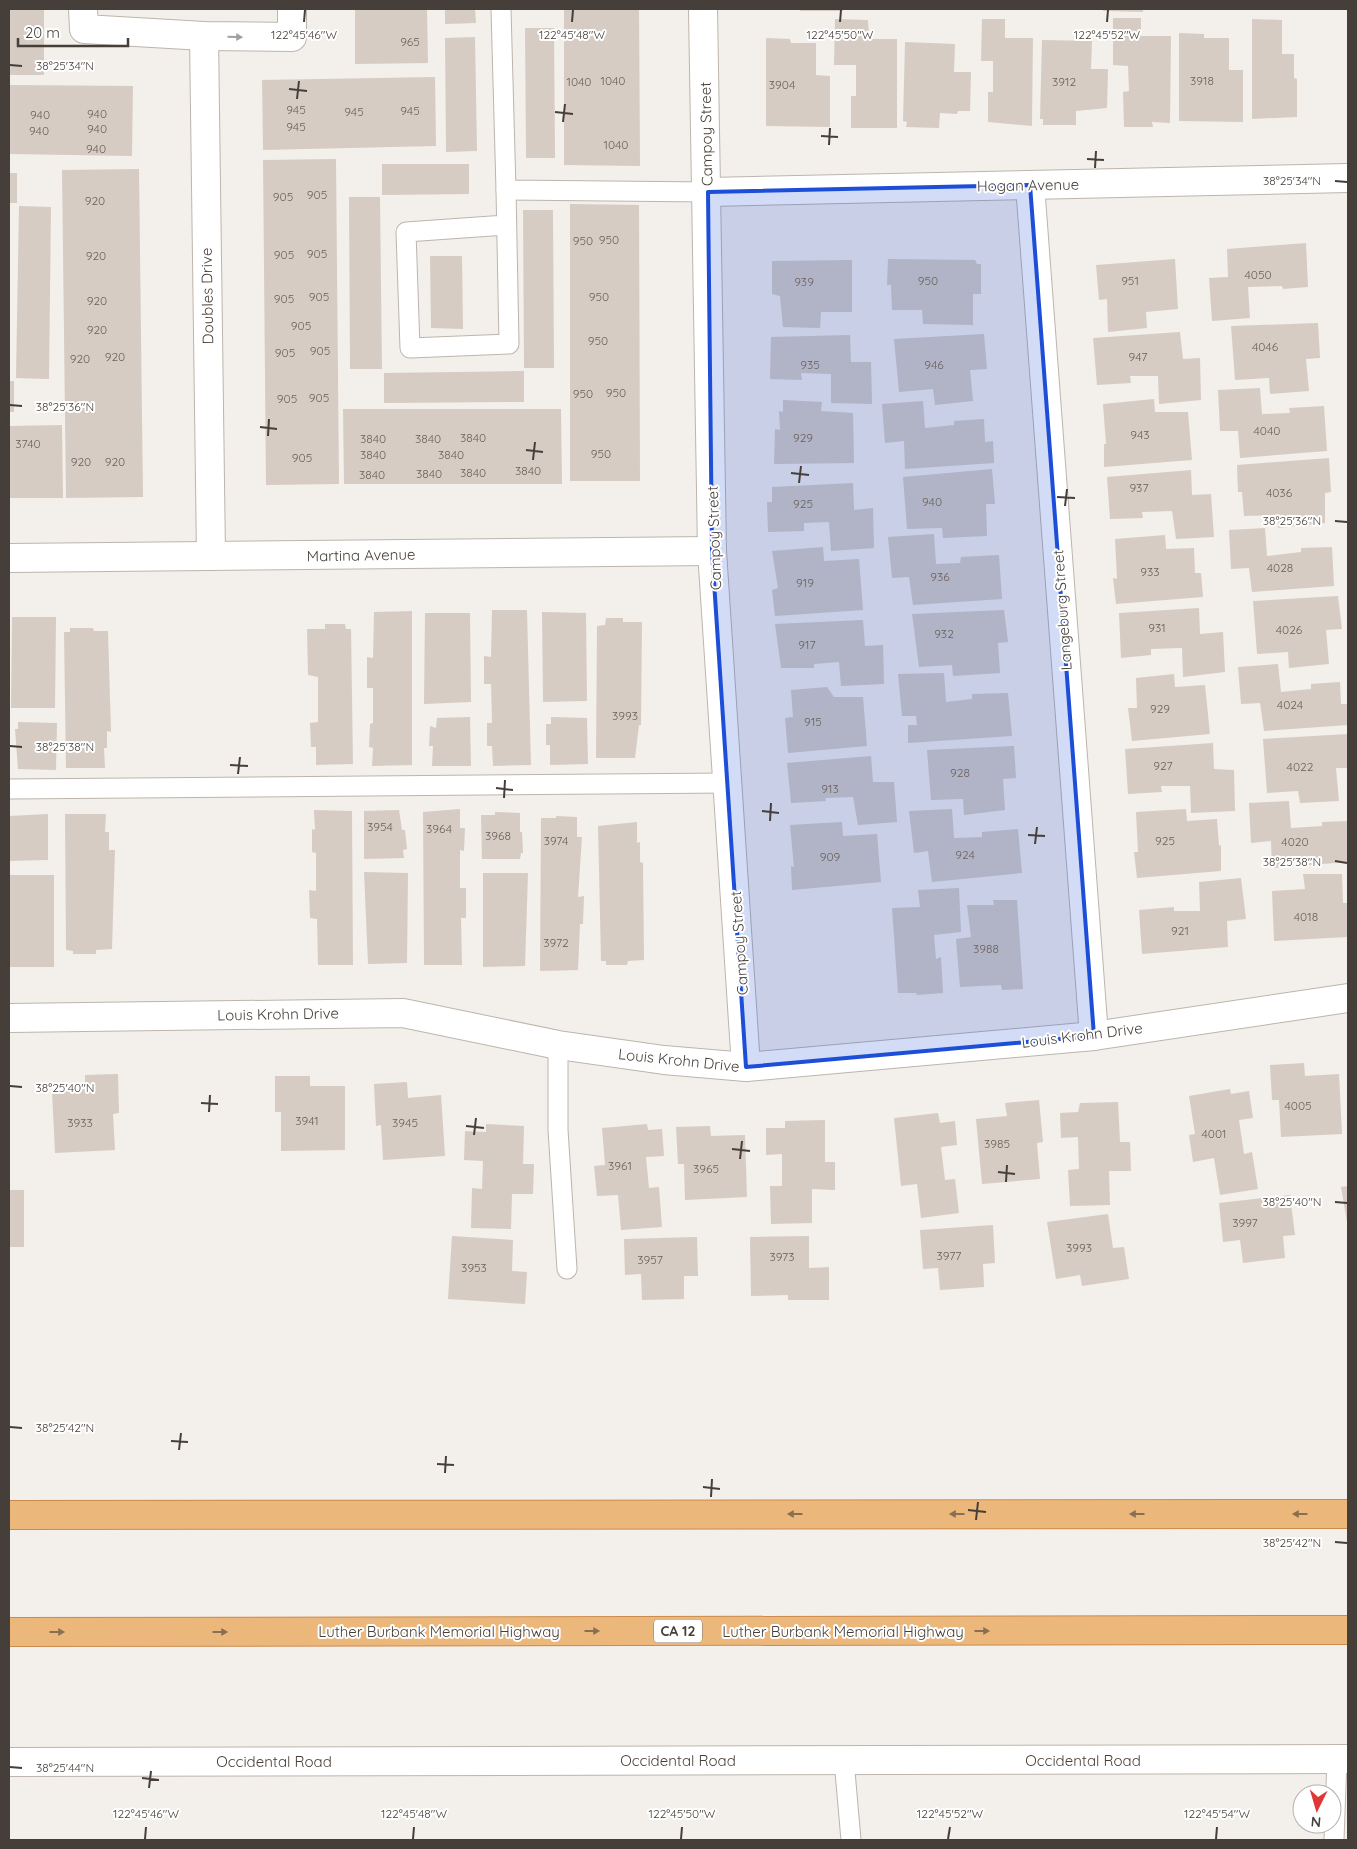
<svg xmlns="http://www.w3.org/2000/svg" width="1357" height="1849" viewBox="0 0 1357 1849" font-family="Quicksand,sans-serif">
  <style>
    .building { fill: #d6ccc3 }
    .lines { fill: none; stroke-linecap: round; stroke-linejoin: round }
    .service-casing { stroke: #bdb5ad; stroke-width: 21 }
    .minor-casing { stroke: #bdb5ad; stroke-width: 30 }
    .motorway-casing { stroke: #cb8b4c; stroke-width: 30 }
    .service { stroke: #fff; stroke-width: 19 }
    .minor { stroke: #fff; stroke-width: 28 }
    .motorway { stroke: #ecb77b; stroke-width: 28 }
    .oneway { fill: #a29f9c }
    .oneway2 { fill: #886f53 }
    .marked { fill: #1d4ed8; fill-opacity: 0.2; stroke: #1d4ed8; stroke-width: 4; stroke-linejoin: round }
    .ticks { fill: none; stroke: #463f39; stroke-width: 2 }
    .labels { text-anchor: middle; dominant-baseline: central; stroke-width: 4; stroke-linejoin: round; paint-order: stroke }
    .number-label { font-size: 12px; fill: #6a625c }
    .shield { fill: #fff; stroke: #7e7974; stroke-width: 1 }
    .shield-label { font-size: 14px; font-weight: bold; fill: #463f39 }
    .street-label { font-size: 15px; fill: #463f39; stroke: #fff }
    .ticks-label { font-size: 12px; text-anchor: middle; fill: #463f39; stroke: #fff; stroke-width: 4; stroke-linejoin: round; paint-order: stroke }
  </style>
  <rect width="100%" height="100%" fill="#f3efea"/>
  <g class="building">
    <rect x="9" y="9" width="35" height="66"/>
    <path d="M355,9H427L428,63L355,64Z"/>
    <path d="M445,9H475L476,23L445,24Z"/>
    <path d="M564,9H639L640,166L564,165Z"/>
    <rect x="800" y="9" width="43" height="2"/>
    <path d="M1103,9H1143V12L1103,11Z"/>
    <path d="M1113,18H1141V36H1171L1170,123L1152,122L1153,127H1124L1123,92L1129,91L1128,66L1113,65Z"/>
    <path d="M835,19L868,20L869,39H897V128H851V96H856V65H834Z"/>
    <path d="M982,19H1005V38H1033L1032,126L988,122V92H993V61H981Z"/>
    <path d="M1252,19L1282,20V54H1294V78L1297,79V117L1252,119Z"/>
    <path d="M525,28H554L555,158H526Z"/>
    <path d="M1179,33L1204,34V38H1229V70H1243V122L1179,121Z"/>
    <path d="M475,37L477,151L446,152L445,38Z"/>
    <path d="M766,38L790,39L791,43H816V75L830,76V127L766,126Z"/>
    <path d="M1042,40L1092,41L1091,69H1108L1107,108L1076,111V125H1043V119H1040Z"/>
    <path d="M905,42L955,44L954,72H971L970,111H958L957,114L940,113L939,128L906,127L907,122L903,121Z"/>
    <path d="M435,77L436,146L263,150L262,80Z"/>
    <path d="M9,85L133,86L132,156L9,154Z"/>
    <path d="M336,159L339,484L266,485L263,160Z"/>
    <path d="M382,164H469V194L382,195Z"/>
    <path d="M139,169L143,497L66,498L62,170Z"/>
    <rect x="9" y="173" width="8" height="30"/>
    <path d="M349,197H380L382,369H350Z"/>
    <path d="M570,204L639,205L640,481H570Z"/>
    <path d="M19,206L51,207L49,379L16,378Z"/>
    <path d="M523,210H553L554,368H524Z"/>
    <path d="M1306,243L1308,287L1283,289L1282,286L1248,287L1250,318L1212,321L1209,278L1228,277L1227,249Z"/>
    <path d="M430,256H462L463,329L431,328Z"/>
    <path d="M888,259L975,260L977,264H981V294H973V325L923,324L922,310H892L891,285H887Z"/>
    <path d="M1175,259L1178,309L1146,312L1147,328L1108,332L1107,299L1099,300L1096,265Z"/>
    <path d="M852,260V312H821L820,328L783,327L780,296L772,294V261Z"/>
    <path d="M1318,323L1320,358L1306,359L1309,391L1270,394L1269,378L1235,380L1231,326Z"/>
    <path d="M1180,332L1183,359L1200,358L1201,400L1159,404L1158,376H1130L1131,383L1097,385L1093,338Z"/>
    <path d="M984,334L987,369L970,370L973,401L935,405L933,389L899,392L894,339Z"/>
    <path d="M850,335L851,362H871L872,404L831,403V374L801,373L802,380L770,379L771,337Z"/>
    <path d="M524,371V402L384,403V373Z"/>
    <rect x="9" y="381" width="5" height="31"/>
    <path d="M1260,388L1262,414L1290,413L1289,408L1324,406L1327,451L1240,458L1238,431H1220L1218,390Z"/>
    <path d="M1154,399L1155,412H1188L1192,460L1104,467V444H1106L1103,404Z"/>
    <path d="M783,400L822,402L821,411L853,413L854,463L774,464L775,429L780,430L779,411L783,412Z"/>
    <path d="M923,401L925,428L954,425V421L984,419L985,442L993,441L994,463L905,469L904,441L885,443L882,404Z"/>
    <path d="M343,409H561L562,484H344Z"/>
    <path d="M62,425L63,498H9V426Z"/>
    <path d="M1329,458L1331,492L1325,493V523L1278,528V515L1244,516L1242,492H1238L1237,465Z"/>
    <path d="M992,469L995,504H986L987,536L943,538L942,528L907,529L903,477Z"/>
    <path d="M1191,470L1192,495L1211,494L1214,537L1176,539L1172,511L1142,512L1143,518L1110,519L1107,477Z"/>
    <path d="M853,483L854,510L873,508L874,548L831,551L829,522L804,523V531L768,532L767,502H772V487Z"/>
    <path d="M1265,528L1267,556L1301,552V548L1332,547L1334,586L1252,592L1249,568L1231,569L1229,530Z"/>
    <path d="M934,534L936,564L960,563L961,557L999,555L1002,599L913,605L909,577L892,578L888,537Z"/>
    <path d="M1165,535L1166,549L1194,548L1195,573H1201L1203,597L1116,604L1113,578L1117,579L1115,539Z"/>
    <path d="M823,547L824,561L859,559L863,610L775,616L772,590L778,588L772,551Z"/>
    <path d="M1338,596L1342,629L1326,630L1329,664L1289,668L1288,652L1257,654L1253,601Z"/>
    <path d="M1199,608L1200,634L1223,632L1225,672L1183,677L1182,648L1151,649V655L1121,658L1119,613Z"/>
    <path d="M492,610H527L531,765L493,766L492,746H487V723H492L491,684H484V656L491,657Z"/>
    <path d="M1004,610L1008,642L998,643L1000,673L953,676L952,665L919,667L912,614Z"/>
    <path d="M412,611V765L372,766L373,748L369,747L370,724L373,723V688H367V657L373,658L374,612Z"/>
    <path d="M542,612L586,613L587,701L543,702Z"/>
    <path d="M425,613H470L471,702L424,704Z"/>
    <path d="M12,617H56L55,708H11Z"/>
    <path d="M606,618H623V622H642L641,725H639L635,758H596L597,626L605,625Z"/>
    <path d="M863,620L865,646L883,645L884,684L841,686L839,662L814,664V668H781L775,624Z"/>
    <path d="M325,624H345L346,629H351L353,764L316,765V747H311L310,723L318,722V677L308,675L307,629H325Z"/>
    <path d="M70,628H93L94,631H108L111,732L107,731V748H104L105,768H66L64,632H70Z"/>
    <path d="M1278,664L1281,692L1311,689V684L1340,682L1341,704H1348V725L1264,731L1260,703L1241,704L1238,667Z"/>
    <path d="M944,673L946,702L972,699V694L1008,693L1012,736L908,743V725H917L916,716H902L898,674Z"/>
    <path d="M1174,674L1175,687L1205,685L1210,734L1132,741L1128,708H1137L1136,678Z"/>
    <path d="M827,687L834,697H863L867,746L788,753L785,718L793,717L791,690Z"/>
    <path d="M470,717L471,766H432L433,746H429L430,726L436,728L437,718Z"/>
    <path d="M551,717L587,718L588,764L550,765V745H546V724H551Z"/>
    <path d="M18,722L57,723L56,770L18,769L15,729H18Z"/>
    <path d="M1348,734V768H1336L1339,801L1300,803L1298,791L1267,793L1263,739Z"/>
    <path d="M1213,743L1214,769L1234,770L1235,811L1191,813L1190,786H1161L1162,792L1128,794L1125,749Z"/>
    <path d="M1014,746L1016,778L1003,779L1005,810L964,815L963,799L931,800L927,750Z"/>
    <path d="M871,756L873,782H894L897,822L858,825L853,797L825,798L826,801L791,803L787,763Z"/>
    <path d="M1289,801L1291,828L1322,826V822L1348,821V862L1272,868L1271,841L1251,843L1249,803Z"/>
    <path d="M460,809V828H465L464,851L460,850V888H466V918H461L462,965H424L423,812Z"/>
    <path d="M952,809L954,838L982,837V832L1018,829L1022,873L932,882L928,851L914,853L909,811Z"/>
    <path d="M1186,809L1187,821L1217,819L1219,846L1221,845V871L1137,878L1134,852H1138L1136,812Z"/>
    <path d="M314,810L352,811L353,965H318L317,919L310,918L309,890L316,891V853L312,852V829L315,830Z"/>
    <path d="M399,810L402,830H405L407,849L403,850L404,858L364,859V811Z"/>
    <path d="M495,812L520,813V832H522L523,853H521L520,859H482L481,815H495Z"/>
    <path d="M48,814V860L9,861V816Z"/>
    <path d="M65,814H106L105,832H109V850H115L112,949L96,950V954H73V951L66,950Z"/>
    <path d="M556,816L577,817V837H582L578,897L584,896L583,924H580L578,970L540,971L541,818H556Z"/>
    <path d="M637,822V843L640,842V862L643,863L644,960L628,961L627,965H606V961H601L598,826Z"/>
    <path d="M842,822L843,836L877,834L881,882L792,890L791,866L794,867L790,825Z"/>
    <path d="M364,872L408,873L407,963L368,964Z"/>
    <path d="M483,873H528L525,966L483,967Z"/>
    <path d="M1303,874H1342L1343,903H1348V937L1274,941L1272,891L1305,889Z"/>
    <path d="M9,875H54V967H10Z"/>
    <path d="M1241,878L1246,919L1227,921L1228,947L1142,954L1139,910L1174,907V911H1200L1199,882Z"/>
    <path d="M959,888L961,932L934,935L936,959L941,957L943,993L916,995L917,993H898L892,908L920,907L918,890Z"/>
    <path d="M993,900H1017L1023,989L1002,990L1001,985L960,987L956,939L971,937L967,905H994Z"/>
    <path d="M1304,1063L1305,1076L1339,1074L1342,1134L1281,1137L1279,1100H1272L1270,1065Z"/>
    <path d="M118,1074L119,1113L113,1114L115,1150L55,1153L52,1091L85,1089V1075Z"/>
    <path d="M275,1076H310V1086H345V1150L281,1151V1112H275Z"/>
    <path d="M407,1082L408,1098L441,1095L445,1156L383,1160L381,1125L376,1126L374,1084Z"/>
    <path d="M1230,1089L1231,1094L1249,1091L1253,1118L1239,1120L1244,1154L1252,1152L1258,1189L1220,1195L1214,1158L1193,1162L1189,1135L1195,1134L1189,1096Z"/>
    <path d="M1039,1100L1043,1142L1037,1143L1040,1179L982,1184L976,1119L1007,1116L1005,1103Z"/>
    <path d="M1118,1102L1120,1142H1130L1131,1171H1109L1110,1205L1070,1206L1068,1170L1079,1169L1078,1137L1061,1138L1060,1113L1078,1112L1080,1103Z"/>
    <path d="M938,1113L940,1123L955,1121L957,1145L941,1147L945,1180L955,1179L959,1213L921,1218L917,1184L901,1186L894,1118Z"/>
    <path d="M825,1120V1162H835V1190L812,1189V1223L771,1224L770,1186H782V1154L766,1155V1128H785V1121Z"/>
    <path d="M486,1124L524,1126L523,1164H534L533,1194H512L511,1229L471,1228L472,1188L482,1189L483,1161L464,1160L465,1131L486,1132Z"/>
    <path d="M647,1124L648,1130L662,1129L664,1156L646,1157L649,1188L659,1187L662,1227L621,1230L618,1195L597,1196L594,1166L605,1165L602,1128Z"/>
    <path d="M710,1126L711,1136L745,1135L747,1197L685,1200L684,1164H678L676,1127Z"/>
    <path d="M1348,1186V1222H1347L1341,1187Z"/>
    <rect x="9" y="1190" width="15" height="57"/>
    <path d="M1290,1195L1295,1235L1283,1236L1285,1258L1243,1263L1240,1240L1223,1242L1219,1203Z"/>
    <path d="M1108,1214L1113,1248L1124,1247L1129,1279L1082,1286L1080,1275L1056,1279L1047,1222Z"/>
    <path d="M993,1225L995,1263L983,1264L984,1287L940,1290L938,1268L923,1269L920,1230Z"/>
    <path d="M452,1236L513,1240L512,1271L527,1272L525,1304L448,1299Z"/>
    <path d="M809,1236V1268L829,1267V1300H788V1295L751,1296L750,1237Z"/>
    <path d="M697,1237L698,1276H684V1299L642,1300L641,1274L625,1275L624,1239Z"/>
  </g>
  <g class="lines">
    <g class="service-casing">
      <g id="service">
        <path d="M501,9L506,190L708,192"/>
        <path d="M506,190L509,344L410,348L406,232L506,225"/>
        <path d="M9,789L729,783"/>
        <path d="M558,1045V1130L567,1269"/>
        <path d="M844,1760L851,1840"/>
        <path d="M1334,1840L1337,1759"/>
      </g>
    </g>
    <g class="minor-casing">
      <g id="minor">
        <path d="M83,9L84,29L204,36L292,37V9"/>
        <path d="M703,9L712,551L746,1067"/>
        <path d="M204,36L211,556"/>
        <path d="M1030,185L1094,1036"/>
        <path d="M708,192L1348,178"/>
        <path d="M9,558L712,551"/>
        <path d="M9,1018L403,1013L558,1045L664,1060L746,1067L1094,1036L1348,998"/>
        <path d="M9,1762L1348,1759"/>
      </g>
    </g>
    <g class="motorway-casing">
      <g id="motorway">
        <path d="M9,1515L1348,1514"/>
        <path d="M9,1632L1348,1630"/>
      </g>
    </g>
    <use href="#service" class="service"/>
    <use href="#minor" class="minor"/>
    <use href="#motorway" class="motorway"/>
  </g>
  <defs><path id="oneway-solid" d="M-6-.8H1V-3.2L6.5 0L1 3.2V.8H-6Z" transform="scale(1.25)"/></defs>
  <use class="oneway" href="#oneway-solid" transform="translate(235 37) rotate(1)"/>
  <g class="oneway2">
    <use href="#oneway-solid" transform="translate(795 1514) rotate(180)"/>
    <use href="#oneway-solid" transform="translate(957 1514) rotate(180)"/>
    <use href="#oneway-solid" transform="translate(1137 1514) rotate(180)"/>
    <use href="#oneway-solid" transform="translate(1300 1514) rotate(180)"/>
    <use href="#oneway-solid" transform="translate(592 1631)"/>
    <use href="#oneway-solid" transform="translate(982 1631)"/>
    <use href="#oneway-solid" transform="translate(57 1632)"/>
    <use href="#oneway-solid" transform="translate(220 1632)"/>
  </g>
  <path class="marked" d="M1030,185L1094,1036L746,1067L712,551L708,192Z"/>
  <path class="ticks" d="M304,22L305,10M572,22L573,10M840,22L841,10M1107,22L1108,10M10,65L22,66M289,89L307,91M297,99L299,81M555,112L573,114M563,122L565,104M821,136L838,137M829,145L830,128M1087,159L1104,160M1095,168L1096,151M1335,181L1347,182M10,405L22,406M260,427L277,429M268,436L269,419M526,450L543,452M533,460L535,442M791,473L809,475M799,483L801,466M1057,497L1075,498M1065,506L1067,489M1335,521L1347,522M10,746L22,747M230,765L248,766M238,774L240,757M496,788L513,790M504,798L505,780M762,811L779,813M770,821L771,803M1028,835L1045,836M1035,844L1037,827M1335,861L1347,863M10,1086L22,1087M201,1103L218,1104M209,1112L210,1095M466,1126L484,1128M474,1135L476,1118M732,1149L750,1151M740,1159L742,1141M998,1172L1015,1174M1006,1182L1007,1165M1335,1202L1347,1203M10,1427L22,1428M171,1441L188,1442M179,1450L181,1433M437,1464L454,1465M445,1473L446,1456M703,1487L720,1489M711,1497L712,1479M968,1510L986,1512M976,1520L978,1502M1335,1542L1347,1543M10,1767L22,1768M142,1778L159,1780M149,1788L151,1771M145,1839L146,1827M413,1839L414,1827M681,1839L682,1827M948,1839L950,1827M1216,1839L1217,1827"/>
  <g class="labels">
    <g class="number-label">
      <text x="410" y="41">965</text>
      <text x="613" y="80">1040</text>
      <text x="1202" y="80">3918</text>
      <text x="579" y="81">1040</text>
      <text x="1064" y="81">3912</text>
      <text x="782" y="84">3904</text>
      <text x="296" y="109">945</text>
      <text x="410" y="110">945</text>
      <text x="354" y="111">945</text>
      <text x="97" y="113">940</text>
      <text x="40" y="114">940</text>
      <text x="296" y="126">945</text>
      <text x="97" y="128">940</text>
      <text x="39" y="130">940</text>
      <text x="616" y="144">1040</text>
      <text x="96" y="148">940</text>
      <text x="317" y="194">905</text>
      <text x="283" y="196">905</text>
      <text x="95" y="200">920</text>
      <text x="609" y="239">950</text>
      <text x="583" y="240">950</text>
      <text x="317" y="253">905</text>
      <text x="284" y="254">905</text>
      <text x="96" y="255">920</text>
      <text x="1258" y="274">4050</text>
      <text x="928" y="280">950</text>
      <text x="1130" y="280">951</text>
      <text x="804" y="281">939</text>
      <text x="319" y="296">905</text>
      <text x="599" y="296">950</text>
      <text x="284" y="298">905</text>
      <text x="97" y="300">920</text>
      <text x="301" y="325">905</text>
      <text x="97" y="329">920</text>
      <text x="598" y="340">950</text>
      <text x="1265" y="346">4046</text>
      <text x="320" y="350">905</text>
      <text x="285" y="352">905</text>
      <text x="115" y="356">920</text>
      <text x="1138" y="356">947</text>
      <text x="80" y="358">920</text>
      <text x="810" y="364">935</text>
      <text x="934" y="364">946</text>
      <text x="616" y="392">950</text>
      <text x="583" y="393">950</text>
      <text x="319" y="397">905</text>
      <text x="287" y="398">905</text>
      <text x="1267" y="430">4040</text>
      <text x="1140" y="434">943</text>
      <text x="473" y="437">3840</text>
      <text x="803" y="437">929</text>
      <text x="373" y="438">3840</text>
      <text x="428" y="438">3840</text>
      <text x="28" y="443">3740</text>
      <text x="601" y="453">950</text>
      <text x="373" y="454">3840</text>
      <text x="451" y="454">3840</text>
      <text x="302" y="457">905</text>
      <text x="81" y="461">920</text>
      <text x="115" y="461">920</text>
      <text x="528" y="470">3840</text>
      <text x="473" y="472">3840</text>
      <text x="429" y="473">3840</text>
      <text x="372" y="474">3840</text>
      <text x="1139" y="487">937</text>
      <text x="1279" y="492">4036</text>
      <text x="932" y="501">940</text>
      <text x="803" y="503">925</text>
      <text x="1280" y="567">4028</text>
      <text x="1150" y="571">933</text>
      <text x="940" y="576">936</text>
      <text x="805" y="582">919</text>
      <text x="1157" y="627">931</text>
      <text x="1289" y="629">4026</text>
      <text x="944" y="633">932</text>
      <text x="807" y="644">917</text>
      <text x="1290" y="704">4024</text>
      <text x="1160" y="708">929</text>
      <text x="625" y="715">3993</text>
      <text x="813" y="721">915</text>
      <text x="1163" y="765">927</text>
      <text x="1300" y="766">4022</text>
      <text x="960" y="772">928</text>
      <text x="830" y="788">913</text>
      <text x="380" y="826">3954</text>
      <text x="439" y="828">3964</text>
      <text x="498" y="835">3968</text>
      <text x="556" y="840">3974</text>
      <text x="1165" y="840">925</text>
      <text x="1295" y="841">4020</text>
      <text x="965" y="854">924</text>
      <text x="830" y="856">909</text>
      <text x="1306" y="916">4018</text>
      <text x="1180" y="930">921</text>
      <text x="556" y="942">3972</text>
      <text x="986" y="948">3988</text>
      <text x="1298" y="1105">4005</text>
      <text x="307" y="1120">3941</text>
      <text x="80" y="1122">3933</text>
      <text x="405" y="1122">3945</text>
      <text x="1214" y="1133">4001</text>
      <text x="997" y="1143">3985</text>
      <text x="620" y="1165">3961</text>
      <text x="706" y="1168">3965</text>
      <text x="1245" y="1222">3997</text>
      <text x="1079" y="1247">3993</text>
      <text x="949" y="1255">3977</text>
      <text x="782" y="1256">3973</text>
      <text x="650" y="1259">3957</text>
      <text x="474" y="1267">3953</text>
    </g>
    <rect class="shield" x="654" y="1619.5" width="48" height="23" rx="4"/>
    <g class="shield-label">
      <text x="678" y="1631">CA 12</text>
    </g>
    <g class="street-label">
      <text transform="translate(706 134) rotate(-91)">Campoy Street</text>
      <text transform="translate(1028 185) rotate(-1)">Hogan Avenue</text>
      <text transform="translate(207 296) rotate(-91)">Doubles Drive</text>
      <text transform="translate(714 538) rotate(-92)">Campoy Street</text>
      <text transform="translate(361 555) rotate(-1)">Martina Avenue</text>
      <text transform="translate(1062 610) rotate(-94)">Langeburg Street</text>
      <text transform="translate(739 943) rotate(-94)">Campoy Street</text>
      <text transform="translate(278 1014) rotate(-1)">Louis Krohn Drive</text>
      <text transform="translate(1082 1035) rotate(-7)">Louis Krohn Drive</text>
      <text transform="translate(679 1060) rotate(6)">Louis Krohn Drive</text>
      <text x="439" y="1631">Luther Burbank Memorial Highway</text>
      <text x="843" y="1631">Luther Burbank Memorial Highway</text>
      <text x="678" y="1760">Occidental Road</text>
      <text x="1083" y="1760">Occidental Road</text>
      <text x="274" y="1761">Occidental Road</text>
    </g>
  </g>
  <g class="ticks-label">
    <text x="304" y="39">122°45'46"W</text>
    <text x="572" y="39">122°45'48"W</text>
    <text x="840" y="39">122°45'50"W</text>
    <text x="1107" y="39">122°45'52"W</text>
    <text x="65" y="70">38°25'34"N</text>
    <text x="1292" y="185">38°25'34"N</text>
    <text x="65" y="411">38°25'36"N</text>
    <text x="1292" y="525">38°25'36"N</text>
    <text x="65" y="751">38°25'38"N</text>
    <text x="1292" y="866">38°25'38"N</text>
    <text x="65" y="1092">38°25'40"N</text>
    <text x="1292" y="1206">38°25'40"N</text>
    <text x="65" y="1432">38°25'42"N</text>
    <text x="1292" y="1547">38°25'42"N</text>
    <text x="65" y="1772">38°25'44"N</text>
    <text x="146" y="1818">122°45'46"W</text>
    <text x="414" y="1818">122°45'48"W</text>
    <text x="682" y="1818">122°45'50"W</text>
    <text x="950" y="1818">122°45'52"W</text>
    <text x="1217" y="1818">122°45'54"W</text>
  </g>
  <rect width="1357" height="1849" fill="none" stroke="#463f39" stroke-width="20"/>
  <g transform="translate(1317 1809) rotate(185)"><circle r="24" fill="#ffffff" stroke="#b5b2b0"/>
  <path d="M0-4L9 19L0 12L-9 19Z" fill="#e03634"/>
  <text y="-8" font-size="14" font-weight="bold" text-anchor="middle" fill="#463f39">N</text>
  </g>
  <path d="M18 38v8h110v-8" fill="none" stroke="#463f39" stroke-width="2.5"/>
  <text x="25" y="38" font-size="15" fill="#463f39" stroke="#ffffff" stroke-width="4" paint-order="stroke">20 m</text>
</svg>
